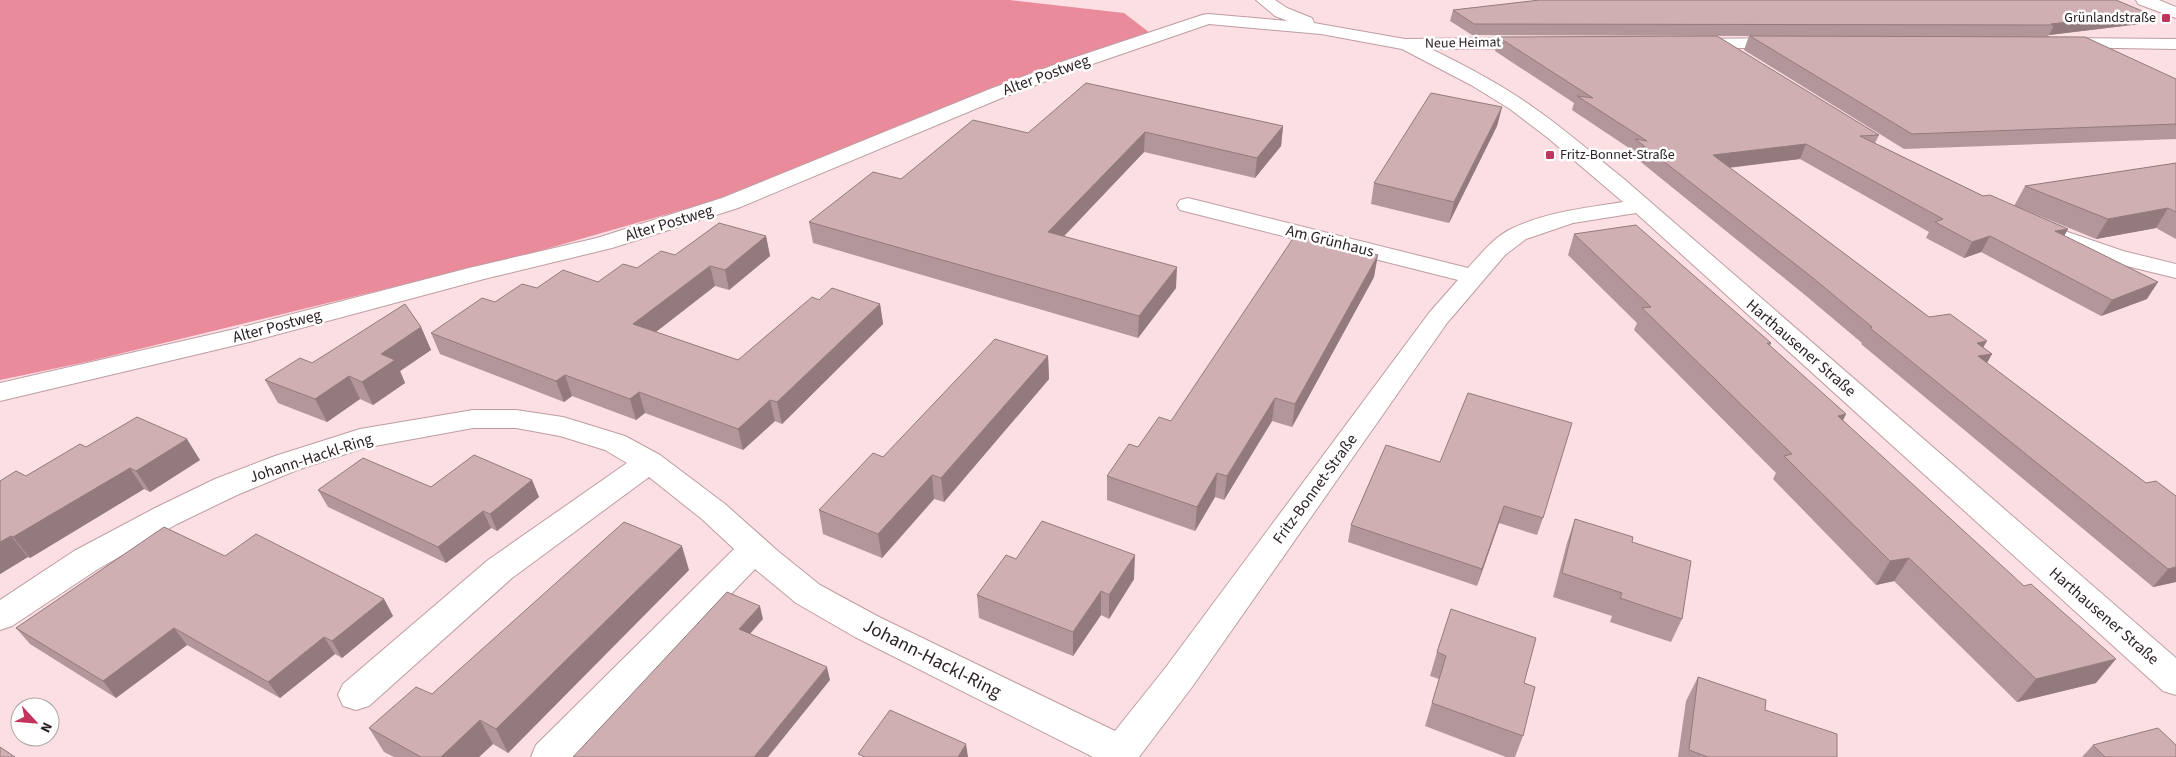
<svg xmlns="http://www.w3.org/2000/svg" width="2176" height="757" viewBox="0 0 2176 757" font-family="'Source Sans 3',sans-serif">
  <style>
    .forest { fill: #ea8b9c }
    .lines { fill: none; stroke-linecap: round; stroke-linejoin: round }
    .minor-casing { stroke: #be9da2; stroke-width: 2 }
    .minor { fill: #fff; fill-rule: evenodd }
    .wall { fill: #b3969a }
    .shaded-wall { fill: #927a7d }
    .building { fill: #d0afb3; stroke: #927a7d }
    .poi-dot { fill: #c3345d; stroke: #fff; stroke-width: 2 }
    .labels { text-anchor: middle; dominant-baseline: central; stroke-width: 5; stroke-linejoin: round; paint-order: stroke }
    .far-poi-label { font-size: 14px; fill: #2b1f21; stroke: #fff; text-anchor: end }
    .far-street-label { font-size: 14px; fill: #2b1f21; stroke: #fff }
    .street-label { font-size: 16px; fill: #2b1f21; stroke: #fff }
    .near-street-label { font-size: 19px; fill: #2b1f21; stroke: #fff }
  </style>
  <rect width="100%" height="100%" fill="#fbdfe3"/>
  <path class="forest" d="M0,0H1010L1124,13L1150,33L720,199L532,253L86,362L0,380Z"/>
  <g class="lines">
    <g class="minor-casing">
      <g id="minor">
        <path d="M1256,0H1275L1287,8L1312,18L1314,23L1405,39L1535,38L1541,39L1544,43L1541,47L1535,48L1431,49C1468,67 1504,86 1537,110C1567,131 1595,156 1624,179L2176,658V695L2163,691L1636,213L1573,223L1526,239L1505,255L1447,323L1192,687L1139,757H1093L855,637L796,603L755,569L575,757H531L536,745L734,549L703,520L649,477L512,578L369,706L356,710L343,706L338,695L343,684L488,560L627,463L605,450L560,436L516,428H473L364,448L297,470L237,495L177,524L98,569L12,626L0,630V600L74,551L155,508L215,479L275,456L360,429L473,410H516L563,417L625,436L660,455L725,504L779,552L820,585L879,617L1115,731L1166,667L1429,313L1458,280L1180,210L1177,205L1180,200L1188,198L1468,268C1481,254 1494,237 1511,229C1545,212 1585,208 1623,202L1548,138L1510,109L1471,85L1402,49L1321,34L1209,24L1081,68L1004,97L738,208L612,248L484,279L249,342L0,401V383L235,329L469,268L597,238L722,198L990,89L1067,60L1202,15L1208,14L1288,21L1275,16Z"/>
        <path d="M2136,0H2159L2176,7V18L2138,4Z"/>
        <path d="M1785,38L1791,39L1794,43L1791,47L1693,49L1687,48L1684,44L1687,40L1693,39Z"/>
        <path d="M2063,38L2176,39V49L2057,47L2054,43L2057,39Z"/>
        <path d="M2056,228L2123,251L2176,264V278L2106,261L2048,240L2044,235L2048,230Z"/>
      </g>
    </g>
    <use href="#minor" class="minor"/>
  </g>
  <g class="wall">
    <path d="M1453,10L2140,24L2049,35L2048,36L2176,79V139L1904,149L1744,50L1749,36L1472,35L1450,21Z"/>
    <path d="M1498,37L1879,135L1875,143L1983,196L2014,206L2025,186L2176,163V239L2156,228L2096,239L2023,209L2068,229L2064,236L2147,299L2101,316L1981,252L1964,258L1926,238L1929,232L1800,159L1729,168L1929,317L1983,347L1992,354L1987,363L2146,483L2176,496V582L2153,587L1861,344L1862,343L1805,295L1631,154L1632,150L1572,110L1574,103L1495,51Z"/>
    <path d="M1502,107L1497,126L1449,223L1371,204L1374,183Z"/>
    <path d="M1283,126L1281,146L1255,178L1144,152L1064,236L1176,288L1138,338L813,243L809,222L901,179L1028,133Z"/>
    <path d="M1574,234L1771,343L1770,346L1846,414L1843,420L2096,683L2017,702L1894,581L1876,585L1773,479L1776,473L1634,330L1637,323L1568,255Z"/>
    <path d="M766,236L770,256L729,290L715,286L656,332L738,360L819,300L880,304L883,324L782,424L775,421L743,450L645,413L636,420L572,396L564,402L440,354L431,333L495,302L537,288L598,282L637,268Z"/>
    <path d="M1374,277L1292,427L1272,421L1224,500L1215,497L1195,531L1107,500V476L1138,447L1171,421Z"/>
    <path d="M421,327L431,350L400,371L405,383L373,405L360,399L327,422L278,403L265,380L312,363Z"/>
    <path d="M1048,356L1049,379L944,502L934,499L882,558L823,534L819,510L883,457Z"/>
    <path d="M1386,445L1543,518L1537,535L1499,523L1477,586L1348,542L1351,525Z"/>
    <path d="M86,447L200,460L150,492L144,489L30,558L28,557L0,574V481L26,476Z"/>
    <path d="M532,480L539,497L497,531L491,528L446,563L328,507L318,490L431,487Z"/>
    <path d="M1575,519L1632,542L1682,619L1671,642L1610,622L1612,616L1553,597L1567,543Z"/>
    <path d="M225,556L384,599L393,616L342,658L335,654L280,698L187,645L116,698L30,644L16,628Z"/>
    <path d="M1016,559L1134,579L1109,619L1101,615L1073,656L979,618L977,595Z"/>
    <path d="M689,570L508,753L493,744L479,757H394L384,752L369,728L432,694Z"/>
    <path d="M1437,652L1524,683L1523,736L1515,757H1506L1425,726L1439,679L1430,676Z"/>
    <path d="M1698,677L1765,710L1837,757H1678L1686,701Z"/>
    <path d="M2093,745L2176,757H2082Z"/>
  </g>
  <g class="shaded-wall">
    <path d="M2147,13L2140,24L2049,35L2054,25L2051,24Z"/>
    <path d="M1502,107L1497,126L1449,223L1454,202Z"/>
    <path d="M1283,126L1281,146L1255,178L1257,158Z"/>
    <path d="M1145,132L1144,152L1048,253V232Z"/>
    <path d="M1806,144L1800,159L1707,170L1713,155Z"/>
    <path d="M2168,208L2156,228L2096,239L2108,219Z"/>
    <path d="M2068,229L2059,245L2055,231Z"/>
    <path d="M766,236L770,256L729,290L725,270Z"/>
    <path d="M1990,236L1981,252L1964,258L1972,242Z"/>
    <path d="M1378,255L1374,277L1292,427L1295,404Z"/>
    <path d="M710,266L715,286L639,345L633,324Z"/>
    <path d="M1177,267L1176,288L1138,338L1139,316Z"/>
    <path d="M2158,282L2147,299L2101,316L2112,300Z"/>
    <path d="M880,304L883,324L782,424L777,402Z"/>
    <path d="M421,327L431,350L400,371L405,383L373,405L362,382L381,354Z"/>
    <path d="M1987,341L1978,356L1992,354L1982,371L1968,373L1977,343Z"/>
    <path d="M1048,356L1049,379L944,502L941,478Z"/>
    <path d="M565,375L572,396L564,402L556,381Z"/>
    <path d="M349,376L360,399L327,422L315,399Z"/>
    <path d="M639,392L645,413L636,420L630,399Z"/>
    <path d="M1275,398L1272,421L1224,500L1227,476Z"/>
    <path d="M770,400L775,421L743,450L738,429Z"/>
    <path d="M1846,414L1834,437L1838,416Z"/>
    <path d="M187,439L200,460L150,492L136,471Z"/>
    <path d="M130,468L144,489L30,558L13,537Z"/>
    <path d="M1217,473L1215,497L1195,531L1197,507Z"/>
    <path d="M932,475L934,499L882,558L878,534Z"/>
    <path d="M532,480L539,497L497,531L490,514Z"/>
    <path d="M1504,506L1499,523L1477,586L1482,569Z"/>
    <path d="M483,511L491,528L446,563L438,547Z"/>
    <path d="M11,536L28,557L0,574V542Z"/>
    <path d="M682,546L689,570L508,753L496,729Z"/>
    <path d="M1135,555L1134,579L1109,619V595Z"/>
    <path d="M1909,558L1894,581L1876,585L1890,561Z"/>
    <path d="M2176,567V582L2153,587L2168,569Z"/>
    <path d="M1101,591V615L1073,656V632Z"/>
    <path d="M384,599L393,616L342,658L332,641Z"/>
    <path d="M760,606L763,619L743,642L739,629Z"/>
    <path d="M174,628L187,645L116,698L103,681Z"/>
    <path d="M324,637L335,654L280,698L268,682Z"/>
    <path d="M2116,659L2096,683L2017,702L2036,679Z"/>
    <path d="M827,667L830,680L768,757H754Z"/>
    <path d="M480,720L493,744L479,757H441Z"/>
    <path d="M966,744L968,757H958Z"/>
  </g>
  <g class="building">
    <path d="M1540,0H2116L2147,13L2051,24L2054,25L1474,24L1453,10Z"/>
    <path d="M1717,36L1879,135L1860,136L1983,196L1990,195L2068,229L2055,231L2158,282L2112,300L1990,236L1972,242L1935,222L1943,219L1806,144L1713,155L1929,317L1950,314L1987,341L1977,343L1992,354L1978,356L2146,483L2156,481L2176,496V567L2168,569L1870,328L1872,327L1813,278L1635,139L1647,141L1577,96L1593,98L1498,37Z"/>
    <path d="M1750,36L2085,37L2176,79V124L1912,134Z"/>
    <path d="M1086,83L1283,126L1257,158L1145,132L1048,232L1177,267L1139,316L809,222L873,172L901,179L973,120L1028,133Z"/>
    <path d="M1431,93L1502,107L1454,202L1374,183Z"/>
    <path d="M2176,163V212L2168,208L2108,219L2025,186Z"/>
    <path d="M719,223L766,236L725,270L710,266L633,324L738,360L812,297L819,300L832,288L880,304L777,402L770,400L738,429L639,392L630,399L565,375L556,381L431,333L482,298L495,302L522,284L537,288L563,270L598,282L623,264L637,268L661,251L675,255Z"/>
    <path d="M1636,225L1771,343H1767L1846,414L1838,416L2024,586L2031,584L2116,659L2036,679L1909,558L1890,561L1784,456L1792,454L1642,308L1651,307L1574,234Z"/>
    <path d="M1296,234L1378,255L1295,404L1275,398L1227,476L1217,473L1197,507L1107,476L1129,444L1138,447L1159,417L1171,421Z"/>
    <path d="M405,304L421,327L381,354L395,360L362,382L349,376L315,399L265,380L300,358L312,363Z"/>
    <path d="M995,339L1048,356L941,478L932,475L878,534L819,510L873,453L883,457Z"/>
    <path d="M1468,393L1572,423L1543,518L1504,506L1482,569L1351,525L1386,445L1440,462Z"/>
    <path d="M137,417L187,439L136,471L130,468L13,537L11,536L0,542V481L16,471L26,476L80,444L86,447Z"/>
    <path d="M474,455L532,480L490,514L483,511L438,547L318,490L363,458L431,487Z"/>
    <path d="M1575,519L1633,537L1632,542L1691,561L1682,619L1620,598L1622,593L1562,573Z"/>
    <path d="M1042,521L1135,555L1109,595L1101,591L1073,632L977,595L1006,555L1016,559Z"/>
    <path d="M624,522L682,546L496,729L480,720L441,757H421L369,728L416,687L432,694Z"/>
    <path d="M164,527L225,556L256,534L384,599L332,641L324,637L268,682L174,628L103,681L16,628Z"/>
    <path d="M727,592L760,606L739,629L827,667L754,757H573Z"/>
    <path d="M1451,609L1536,638L1524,683L1535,687L1523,736L1432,703L1446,656L1437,652Z"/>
    <path d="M1698,677L1766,700L1765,710L1837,734V757H1708L1689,750Z"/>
    <path d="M890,710L966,744L958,757H865L858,754Z"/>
    <path d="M2158,728L2176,745V757H2105L2093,745Z"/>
    <path d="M0,747L15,757H0Z"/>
  </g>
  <g class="poi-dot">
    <rect x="2161" y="13" width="10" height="10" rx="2.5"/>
    <rect x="1545" y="150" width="10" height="10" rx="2.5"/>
  </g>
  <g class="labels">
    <g class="far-poi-label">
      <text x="2156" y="18">Grünlandstraße</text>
      <text x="1560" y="155" text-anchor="start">Fritz-Bonnet-Straße</text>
    </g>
    <g class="far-street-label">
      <text transform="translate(1463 43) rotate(-1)">Neue Heimat</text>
    </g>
    <g class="street-label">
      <text transform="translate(1046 75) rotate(-20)">Alter Postweg</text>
      <text transform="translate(669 223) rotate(-17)">Alter Postweg</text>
      <text transform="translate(1330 241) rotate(14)">Am Grünhaus</text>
      <text transform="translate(277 326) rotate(-15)">Alter Postweg</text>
      <text transform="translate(1801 348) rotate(41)">Harthausener Straße</text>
      <text transform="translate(311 458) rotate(-18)">Johann-Hackl-Ring</text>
      <text transform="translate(1315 489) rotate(-54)">Fritz-Bonnet-Straße</text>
      <text transform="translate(2104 616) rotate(41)">Harthausener Straße</text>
    </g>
    <g class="near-street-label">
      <text transform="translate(932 659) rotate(27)">Johann-Hackl-Ring</text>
    </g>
  </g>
  <g transform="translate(35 722) rotate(116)"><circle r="24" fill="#ffffff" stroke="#aaa5a6"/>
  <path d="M0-4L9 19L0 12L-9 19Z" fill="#c3345d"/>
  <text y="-8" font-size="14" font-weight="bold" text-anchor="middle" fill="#2b1f21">N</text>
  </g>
</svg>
